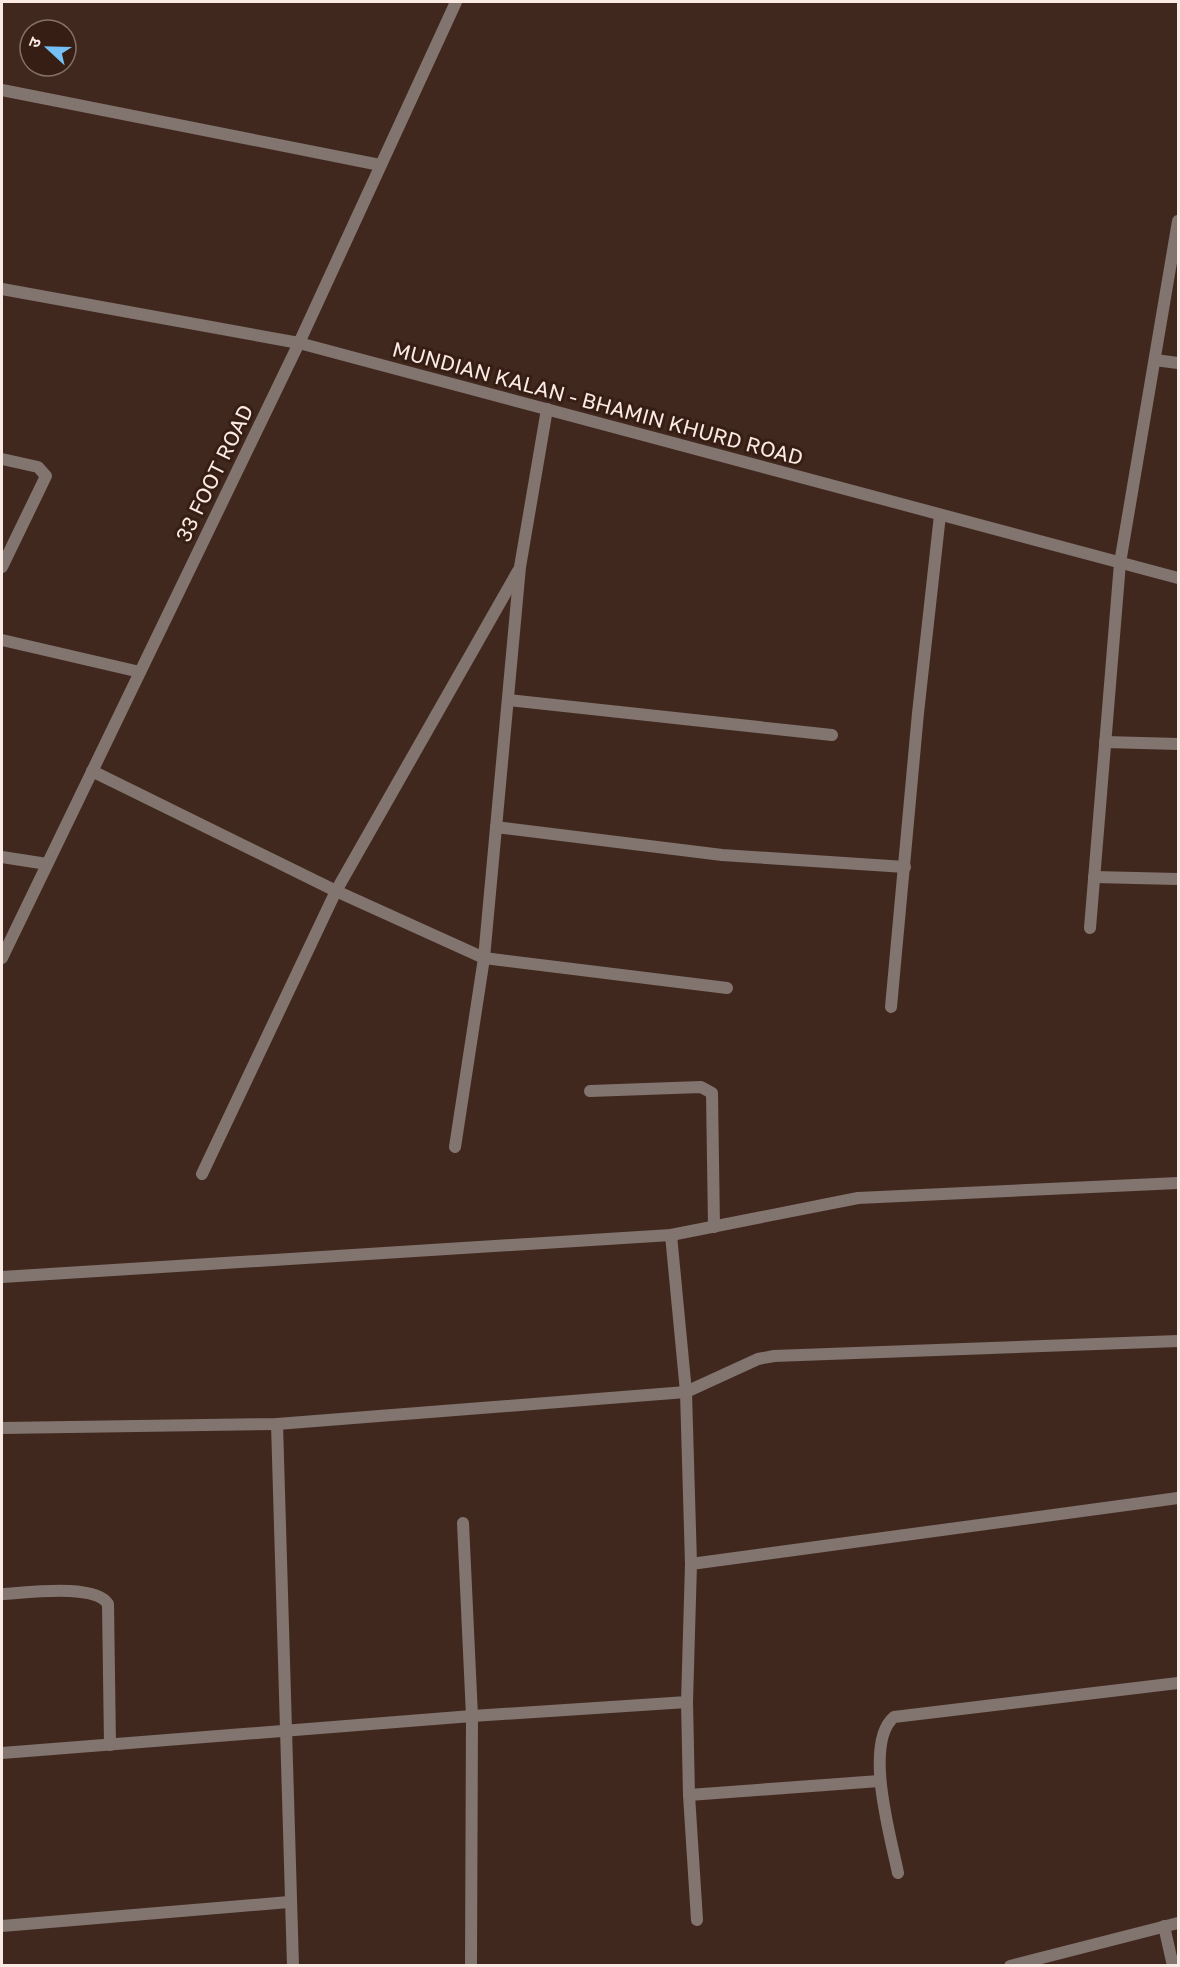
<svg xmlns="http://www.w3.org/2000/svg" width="1180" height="1967" viewBox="0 0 1180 1967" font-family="'Golos Text','Noto Sans Devanagari',sans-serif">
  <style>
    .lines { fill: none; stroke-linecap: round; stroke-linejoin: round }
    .minor { stroke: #82746f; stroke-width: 12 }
    .tertiary { stroke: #82746f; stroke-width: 12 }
    .labels { text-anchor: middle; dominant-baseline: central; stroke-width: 6; stroke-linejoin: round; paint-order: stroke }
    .street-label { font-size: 21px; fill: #fbeae4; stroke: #361e15 }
  </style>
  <rect width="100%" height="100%" fill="#41281f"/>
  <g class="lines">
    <g class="minor">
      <path d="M2,90L380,165"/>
      <path d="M1155,360L1178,363"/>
      <path d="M2,459L38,467L46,476L2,567"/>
      <path d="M2,640L140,672"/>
      <path d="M508,700L832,735"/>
      <path d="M1105,742L1178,744"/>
      <path d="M92,771L336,891L484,958L520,567L547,409"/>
      <path d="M496,827L722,855L905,867"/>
      <path d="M2,857L47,864"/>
      <path d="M1094,877L1178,879"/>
      <path d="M1090,928L1120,563L1178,221"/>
      <path d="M2,958L299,343L456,2"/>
      <path d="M891,1007L918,713L940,515"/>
      <path d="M590,1091L701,1087L712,1093L714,1227"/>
      <path d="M455,1147L484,958L727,988"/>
      <path d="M202,1174L336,891L518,571"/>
      <path d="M671,1235L686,1392L691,1564"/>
      <path d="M2,1277L671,1235L858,1198L1178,1183"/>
      <path d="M277,1424L293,1966"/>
      <path d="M2,1428L277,1424L686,1392L758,1359L774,1356L1178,1341"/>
      <path d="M463,1523L472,1716L471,1966"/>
      <path d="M2,1594C25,1593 95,1583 108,1604L110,1745"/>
      <path d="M687,1702L689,1795L697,1920"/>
      <path d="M2,1753L472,1716L687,1702L691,1564L1178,1498"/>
      <path d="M689,1795L879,1781"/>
      <path d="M898,1873C891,1838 863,1743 894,1717L1178,1683"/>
      <path d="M2,1926L289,1902"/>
      <path d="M1164,1926L1173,1966"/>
      <path d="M1010,1966L1178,1923"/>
    </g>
    <path class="tertiary" d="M2,289L299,343L1178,578"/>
  </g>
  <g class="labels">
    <g class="street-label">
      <text transform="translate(598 403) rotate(15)">MUNDIAN KALAN - BHAMIN KHURD ROAD</text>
      <text transform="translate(214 473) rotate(-64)">33 FOOT ROAD</text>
    </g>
  </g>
  <rect width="1180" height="1967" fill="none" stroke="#fbeae4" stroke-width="6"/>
  <g transform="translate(48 48) rotate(292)"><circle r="28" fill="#361e15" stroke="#857068" stroke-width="1.5"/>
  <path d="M0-4.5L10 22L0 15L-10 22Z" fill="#75c0f6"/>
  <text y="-9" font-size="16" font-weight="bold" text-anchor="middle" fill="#fbeae4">उ</text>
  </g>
</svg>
